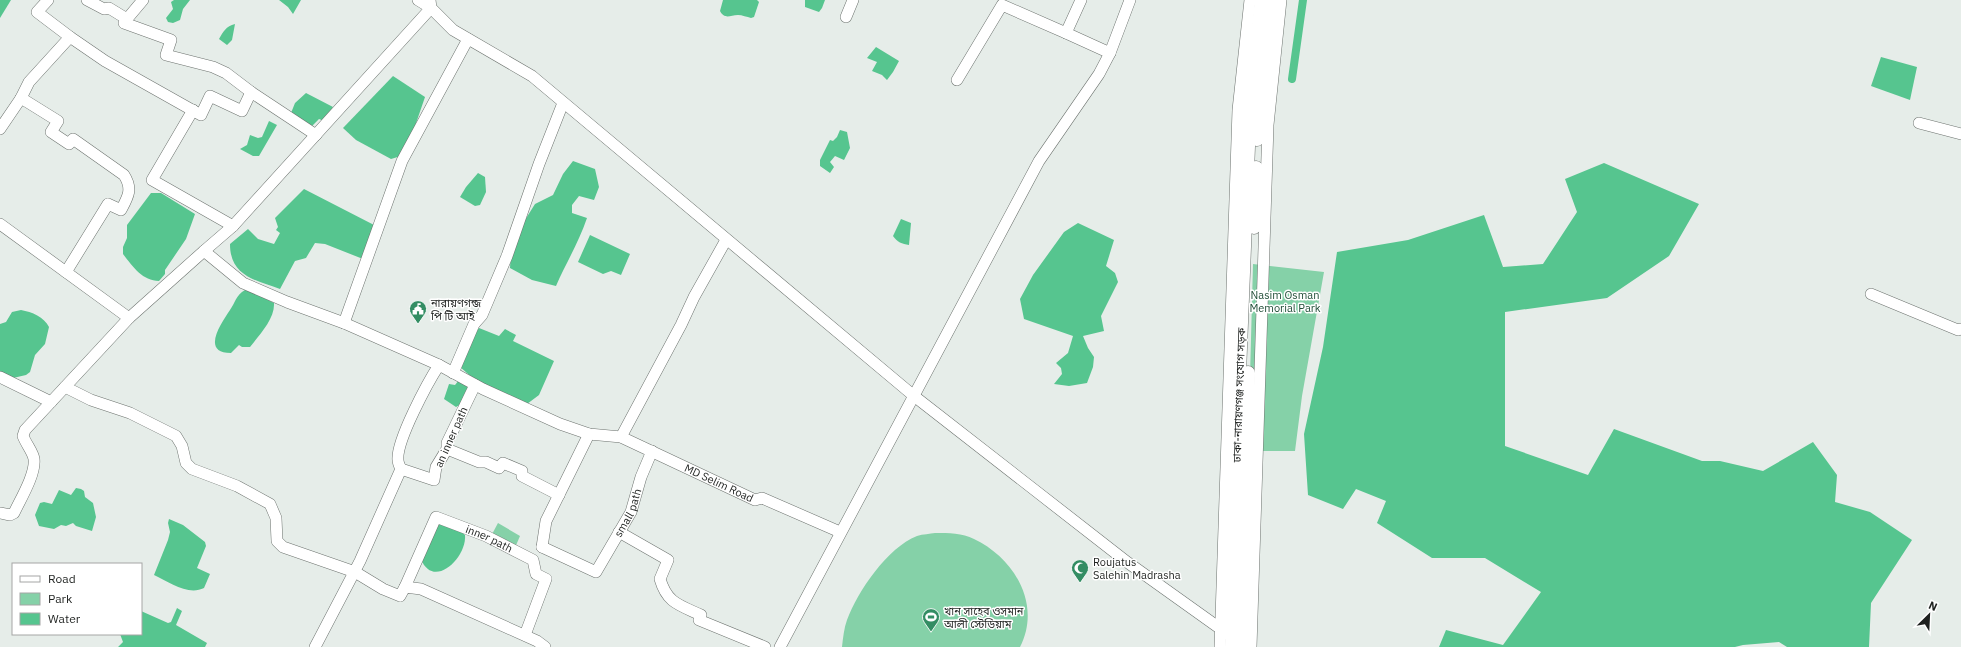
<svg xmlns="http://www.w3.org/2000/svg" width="1961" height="647" viewBox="0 0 1961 647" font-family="'IBM Plex Sans','Noto Sans Bengali',sans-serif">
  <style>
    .green { fill: #85d1a8 }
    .water { fill: #56c58f }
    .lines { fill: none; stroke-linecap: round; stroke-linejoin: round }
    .canal { stroke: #56c58f; stroke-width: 8 }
    .minor-casing { stroke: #6d736f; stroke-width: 12 }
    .major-casing { stroke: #6d736f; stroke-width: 15 }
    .minor { stroke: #fff; stroke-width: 11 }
    .major { stroke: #fff; stroke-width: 14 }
    .labels { text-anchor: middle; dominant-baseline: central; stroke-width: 3; stroke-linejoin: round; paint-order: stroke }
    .park-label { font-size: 11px; fill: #1d4b34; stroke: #fff }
    .poi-label { font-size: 11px; fill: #1e211f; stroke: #fff; text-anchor: start }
    .street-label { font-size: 11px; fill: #1e211f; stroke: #fff }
  </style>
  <rect width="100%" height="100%" fill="#e6ede9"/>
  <g class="green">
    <path d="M1253,264L1324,272L1302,396L1295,451H1248Z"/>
    <path d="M498,523L520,536L514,550L490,538Z"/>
    <path d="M935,533C949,533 962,533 974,539C1014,558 1042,604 1020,647H842C843,638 844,628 847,620C858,591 887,548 917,536C923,534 930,534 935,533Z"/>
  </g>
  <g class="water">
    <path d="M0,0H11L0,18Z"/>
    <path d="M174,0H190L183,9L180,20L173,23L168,22L166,18L173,9L171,2Z"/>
    <path d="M279,0H301L293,14L288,7Z"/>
    <path d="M723,0H757L759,2L754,17L751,18C747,17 742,15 738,15C730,15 725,20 720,11Z"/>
    <path d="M805,0H825L822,8L819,12L805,7Z"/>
    <path d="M235,24L232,40L227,45L219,39C223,32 226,26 235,24Z"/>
    <path d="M876,47L899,61L893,72L887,80L882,75L872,71L877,62L867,58Z"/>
    <path d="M1881,57L1917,67L1910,100L1871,86Z"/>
    <path d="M393,76L425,97L413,132L401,156L391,159L356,140L343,128Z"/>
    <path d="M306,93L333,107L324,121L319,119L312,126L291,113L295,103Z"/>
    <path d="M269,121L277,125L259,156H253L240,149L247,145L250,135L258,138L262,137Z"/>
    <path d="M840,130L847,132L850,148L844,160L835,156L830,162L834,167L830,173L820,166V160L830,140L833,141L837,137Z"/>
    <path d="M573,161L595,169L599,187L594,200L579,196L572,205V213L587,218C579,242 566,263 556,286L532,280L510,268L511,250L520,228L535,204L553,195L563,174Z"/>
    <path d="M1604,163L1699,204L1669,256L1607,298L1505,312V446L1588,475L1614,429L1702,461H1720L1763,471L1813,442L1837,475L1835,502L1870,512L1912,540L1871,603L1869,647H1787L1779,642L1743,645L1735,647H1439L1446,630L1503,645L1541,592L1485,558H1432L1377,523L1386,501L1356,489L1343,509L1308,495L1304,434L1323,347L1337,252L1408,240L1484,215L1503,267L1543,264L1577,212L1565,179Z"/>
    <path d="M478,173L485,177L486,192L480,205L475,206L460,197L466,187Z"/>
    <path d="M304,189L376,226L363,259L325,244L315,243L306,258L295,261L280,289C255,280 230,276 230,244L248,229L258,239L274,244L280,233L276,230L278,227L275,218Z"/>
    <path d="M151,193H161L195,214L186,239L165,270V274L159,281C143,281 133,267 123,254V247L127,238V225Z"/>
    <path d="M901,219L911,223L909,245C902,244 897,242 893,236Z"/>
    <path d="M1078,223L1114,240L1106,266L1115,273L1118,282L1101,316L1104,331L1083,336L1088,348L1094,357L1093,367L1087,383L1069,386L1054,384L1062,374L1061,368L1056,363L1068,353L1073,336L1024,319L1020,299L1033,275L1064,232Z"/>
    <path d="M590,235L630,254L621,275L611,271L603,274L578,262Z"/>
    <path d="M245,290L255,293L274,303C275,319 259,335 250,347H242L239,345L231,353C200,353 222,322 230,310C235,303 236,295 245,290Z"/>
    <path d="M21,310C32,312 44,317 49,327L45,344L35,355L30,372L26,375L13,378L0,373V324L6,322L12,312Z"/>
    <path d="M479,328L499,336L505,329L516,335L513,341L554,361L539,395L527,404L476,381L459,366L472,337Z"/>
    <path d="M459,380L471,386L463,403L456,407L444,399L449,384L455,385Z"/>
    <path d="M76,488L81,489L84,491L85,497L93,503L96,517L92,531L76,526L73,523L66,526L61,525L54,529L39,526L35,515L40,503L44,502L52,504L59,490L71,495Z"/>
    <path d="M169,519L183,525L205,542L206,546L197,568L210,574L204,588C188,596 169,582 154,575L168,540L170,532L168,523Z"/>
    <path d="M441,523L458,529L465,535C467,558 433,590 421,559L436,525Z"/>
    <path d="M177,608L182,611L176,625L207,643L205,647H118L123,642L120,634H141V611L168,623L171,622Z"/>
  </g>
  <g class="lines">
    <path class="canal" d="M1292,79L1303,0"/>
    <g class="minor-casing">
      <g id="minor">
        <path d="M87,0L104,9L109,8L127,19L143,0"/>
        <path d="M430,0L431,8L453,30L532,76L914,396L1127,562L1232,637"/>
        <path d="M846,17L853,0"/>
        <path d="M127,19L124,23L171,40L166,55L213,67L226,73L251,92L316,135"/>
        <path d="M1066,33L1110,53L1130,0"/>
        <path d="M70,37L105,61L201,115L210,96L242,111L251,92"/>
        <path d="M957,80L1002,5L1066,33L1081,0"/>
        <path d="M21,98L29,82L70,37L37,12L48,0"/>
        <path d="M193,110L152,180L233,226"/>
        <path d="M1919,123L1961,134"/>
        <path d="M0,129L21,98L58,121L51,132L69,144L73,139L124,175C133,189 128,197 121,210L108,204L66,272"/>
        <path id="s1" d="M0,224L129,318L204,251L243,283L287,302L344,323L439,365L483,389L560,424L589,434L621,437L755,500L762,498L840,532"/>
        <path d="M204,251L233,226L431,8L418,0"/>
        <path d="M1871,294L1958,330L1961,329"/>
        <path d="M344,323L402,161L468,39"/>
        <path d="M453,373L474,324L482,315L507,256L539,164L563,103"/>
        <path d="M0,377L51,402"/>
        <path d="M65,387L91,400L130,413L176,436L182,446L186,463L192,469L237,486L270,504L276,518L277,541L283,547L355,572L383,589L400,596L405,587L421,589L537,641L545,647"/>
        <path d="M621,437L681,325L694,297L726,240"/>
        <path d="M447,449L479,462H486L499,468L503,463L522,471V476L559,495"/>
        <path d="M401,469L434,480L436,467L447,449V443L475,385"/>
        <path d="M0,513L10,515L14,513C20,500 36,474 34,459C33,452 26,444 23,436L25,430L129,318"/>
        <path d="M619,532L668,560L660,579C667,603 679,605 701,615L699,620L765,647"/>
        <path id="s2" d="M542,547L596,572L631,512L641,477L652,451"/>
        <path d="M542,547L546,521L589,434"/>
        <path id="s3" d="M405,587L436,517L486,536L533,560L536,574L546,579L525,635"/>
        <path d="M315,647L360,561L401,469C400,467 398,463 398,460C396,441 428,382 439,365"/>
        <path d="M780,647L1039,161L1099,74L1110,53"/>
        <path d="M1220,647L1238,110L1250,0"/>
        <path d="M1251,647L1268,125L1281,0"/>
      </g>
    </g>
    <g class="major-casing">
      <g id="major">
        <path d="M1257,139L1272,0"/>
        <path d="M1254,227L1256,168"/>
        <path d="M1232,647L1238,398L1250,96L1262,0"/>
        <path d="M1243,647L1248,373"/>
      </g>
    </g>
    <use href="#minor" class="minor"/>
    <use href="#major" class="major"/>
  </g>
  <defs>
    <g id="civic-pin" transform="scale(0.9)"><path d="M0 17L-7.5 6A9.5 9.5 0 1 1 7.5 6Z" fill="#338d63" stroke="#fff"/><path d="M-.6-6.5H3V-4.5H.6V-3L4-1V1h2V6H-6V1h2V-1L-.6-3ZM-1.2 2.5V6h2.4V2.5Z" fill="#fff"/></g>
    <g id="mosque-pin" transform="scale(0.9)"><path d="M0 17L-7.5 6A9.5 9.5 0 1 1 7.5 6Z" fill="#338d63" stroke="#fff"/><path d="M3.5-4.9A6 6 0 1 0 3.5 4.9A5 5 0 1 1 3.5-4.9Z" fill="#fff"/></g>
    <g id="stadium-pin" transform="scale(0.9)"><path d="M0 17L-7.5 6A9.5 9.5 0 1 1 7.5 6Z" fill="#338d63" stroke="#fff"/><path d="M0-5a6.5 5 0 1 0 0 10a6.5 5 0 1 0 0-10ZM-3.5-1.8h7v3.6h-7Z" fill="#fff"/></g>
  </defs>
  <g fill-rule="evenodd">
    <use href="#civic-pin" x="418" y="309"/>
    <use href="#mosque-pin" x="1080" y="568"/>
    <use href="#stadium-pin" x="931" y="617"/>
  </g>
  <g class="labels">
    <g class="park-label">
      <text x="1285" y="295">Nasim Osman<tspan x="1285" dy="13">Memorial Park</tspan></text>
    </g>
    <g class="poi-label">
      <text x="431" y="303">নারায়ণগন্জ<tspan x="431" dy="13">পি টি আই</tspan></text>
      <text x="1093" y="562">Roujatus<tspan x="1093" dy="13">Salehin Madrasha</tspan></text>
      <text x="944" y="611">খান সাহেব ওসমান<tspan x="944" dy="13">আলী স্টেডিয়াম</tspan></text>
    </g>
    <g class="street-label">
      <text transform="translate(1239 395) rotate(-88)">ঢাকা-নারায়ণগঞ্জ সংযোগ সড়ক</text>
      <text transform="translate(451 437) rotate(-66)">an inner path</text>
      <text stroke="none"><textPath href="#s1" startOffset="829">MD Selim Road</textPath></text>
      <text stroke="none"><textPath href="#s2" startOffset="127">small path</textPath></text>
      <text stroke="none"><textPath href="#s3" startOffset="134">inner path</textPath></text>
    </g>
  </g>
  <rect x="12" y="563" width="130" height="72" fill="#ffffff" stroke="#a5a6a5"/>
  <rect x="20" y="576" width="20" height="6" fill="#ffffff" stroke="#a5a6a5"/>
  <text x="48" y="583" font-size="12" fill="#1e211f">Road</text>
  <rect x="20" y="593" width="20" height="12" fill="#85d1a8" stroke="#a5a6a5"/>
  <text x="48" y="603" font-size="12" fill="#1e211f">Park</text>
  <rect x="20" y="613" width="20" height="12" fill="#56c58f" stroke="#a5a6a5"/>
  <text x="48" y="623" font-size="12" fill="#1e211f">Water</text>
  <g transform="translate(1929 615) rotate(24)" stroke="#ffffff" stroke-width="3" paint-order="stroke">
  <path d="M0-3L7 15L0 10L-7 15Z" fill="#1e211f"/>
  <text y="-6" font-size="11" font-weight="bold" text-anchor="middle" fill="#1e211f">N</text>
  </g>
</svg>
